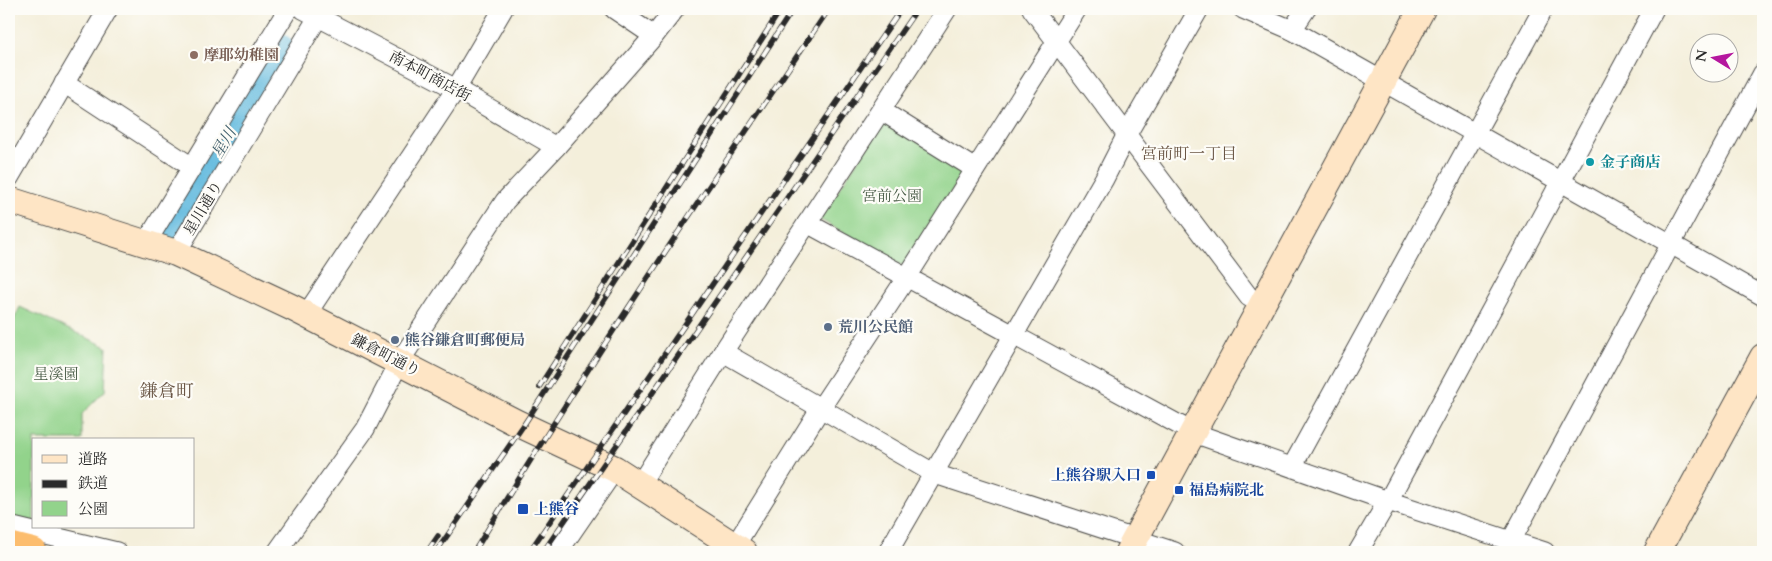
<svg xmlns="http://www.w3.org/2000/svg" width="1772" height="561" viewBox="0 0 1772 561" font-family="Cardo,'Noto Serif JP',serif">
  <style>
    .green { fill: #92d38b; stroke: #5e7f5b }
    .lines { fill: none; stroke-linecap: round; stroke-linejoin: round }
    .river { stroke: #61b9de; stroke-width: 31 }
    .street-casing { stroke: #494845; stroke-width: 21 }
    .secondary-casing { stroke: #494845; stroke-width: 28 }
    .highway-casing { stroke: #494845; stroke-width: 29 }
    .street { stroke: #fff; stroke-width: 19 }
    .secondary { stroke: #fee5c5; stroke-width: 26 }
    .highway { stroke: #fcbd6e; stroke-width: 28 }
    .rail-casing { stroke: #2b2b2b; stroke-width: 5.5 }
    .rail { stroke: #fdfcf7; stroke-width: 4; stroke-dasharray: 11; stroke-linecap: butt }
    .education-dot { fill: #8d6e63; stroke: #fdfcf7; stroke-width: 2 }
    .culture-dot { fill: #0f9aa8; stroke: #fdfcf7; stroke-width: 2 }
    .service-dot { fill: #5c6f8a; stroke: #fdfcf7; stroke-width: 2 }
    .transit-dot { fill: #1a4fb4; stroke: #fdfcf7; stroke-width: 2 }
    .labels { text-anchor: middle; dominant-baseline: central; stroke-width: 4.5; stroke-linejoin: round; paint-order: stroke }
    .education-label { font-size: 15px; font-weight: bold; fill: #785e54; stroke: #fdfcf7; text-anchor: start }
    .street-label { font-size: 15px; fill: #2b2b2b; stroke: #fdfcf7 }
    .culture-label { font-size: 15px; font-weight: bold; fill: #0d838f; stroke: #fdfcf7; text-anchor: start }
    .park-label { font-size: 15px; fill: #4a5d48; stroke: #fdfcf7 }
    .service-label { font-size: 15px; font-weight: bold; fill: #4e5e75; stroke: #fdfcf7; text-anchor: start }
    .transit-label { font-size: 15px; font-weight: bold; fill: #164399; stroke: #fdfcf7; text-anchor: start }
    .water-label { font-size: 16px; font-style: italic; fill: #3e5d6a; stroke: #fdfcf7 }
    .neighbourhood-label { font-size: 16px; fill: #6a5645; stroke: #fdfcf7 }
    .quarter-label { font-size: 18px; fill: #6a5645; stroke: #fdfcf7 }
  </style>
  <rect width="100%" height="100%" fill="#fdfcf7"/>
  <filter id="ink" filterUnits="userSpaceOnUse"><feTurbulence type="fractalNoise" baseFrequency=".02" numOctaves="2"/><feDisplacementMap in="SourceGraphic" scale="10" xChannelSelector="R" yChannelSelector="G"/><feConvolveMatrix kernelMatrix="1 2 1 2 8 2 1 2 1" color-interpolation-filters="sRGB"/></filter>
  <filter id="wash" filterUnits="userSpaceOnUse"><feTurbulence type="fractalNoise" baseFrequency=".0096" numOctaves="4" result="noise"/><feDisplacementMap in="SourceGraphic" scale="20" xChannelSelector="R" yChannelSelector="G"/><feGaussianBlur stdDeviation="1.12" result="paint"/><feColorMatrix in="noise" values="0 0 0 0 0 0 0 0 0 0 0 0 0 0 0 0 0 1.4 0 .05"/><feComposite in="paint" operator="in"/></filter>
  <g filter="url(#wash)">
    <rect width="100%" height="100%" fill="#f4efdb"/>
    <g class="green">
      <path d="M884,121L965,171L903,266L819,219Z"/>
      <path d="M20,307L107,347L105,391L82,414V440H34V527H66L59,543L9,524V330Z"/>
    </g>
    <g class="lines">
      <path class="river" d="M169,236L279,49"/>
    </g>
  </g>
  <g filter="url(#ink)">
    <g class="lines">
      <g class="street-casing">
        <g id="street">
          <path d="M303,9L456,89L556,147"/>
          <path d="M614,9L654,36"/>
          <path d="M1032,9L1249,297L1263,305"/>
          <path d="M1243,9L1292,30L1763,296"/>
          <path d="M1292,30L1306,9"/>
          <path d="M64,83L192,167"/>
          <path d="M882,111L975,169"/>
          <path d="M9,178L108,9"/>
          <path d="M807,223L1194,433L1388,501L1545,552"/>
          <path d="M146,243L288,9"/>
          <path d="M176,253L323,9"/>
          <path d="M306,315L456,89L503,9"/>
          <path d="M723,352L935,474L1175,552"/>
          <path d="M1292,467L1543,9"/>
          <path d="M640,484L723,352L947,9"/>
          <path d="M9,526L117,552"/>
          <path d="M1511,541L1763,73"/>
          <path d="M277,552L365,429L400,361L505,201L556,147L654,36L675,9"/>
          <path d="M558,552L615,469"/>
          <path d="M731,552L820,409L907,277L1077,9"/>
          <path d="M888,552L1104,179L1127,134L1199,9"/>
          <path d="M1358,552L1388,501L1654,9"/>
        </g>
      </g>
      <g class="secondary-casing">
        <g id="secondary">
          <path d="M9,200L176,253L291,307L517,423L615,469L744,552"/>
          <path d="M1128,552L1422,9"/>
          <path d="M1657,552L1763,357"/>
        </g>
      </g>
      <g class="highway-casing">
        <path id="highway" d="M9,546L33,552"/>
      </g>
      <use href="#street" class="street"/>
      <use href="#secondary" class="secondary"/>
      <use href="#highway" class="highway"/>
      <g class="rail-casing">
        <g id="rail">
          <path d="M539,387L781,9"/>
          <path d="M427,552L438,536"/>
          <path d="M436,552L523,426L793,9"/>
          <path d="M474,552C586,367 707,188 829,9"/>
          <path d="M529,552L901,9"/>
          <path d="M543,552L917,9"/>
        </g>
      </g>
      <use href="#rail" class="rail"/>
    </g>
  </g>
  <circle class="education-dot" cx="194" cy="55" r="5"/>
  <circle class="culture-dot" cx="1590" cy="162" r="5"/>
  <g class="service-dot">
    <circle cx="828" cy="327" r="5"/>
    <circle cx="395" cy="340" r="5"/>
  </g>
  <g class="transit-dot">
    <rect x="1146" y="470" width="10" height="10" rx="2.5"/>
    <rect x="1174" y="485" width="10" height="10" rx="2.5"/>
    <rect x="517" y="503" width="12" height="12" rx="2.5"/>
  </g>
  <g class="labels">
    <g class="education-label">
      <text x="204" y="55">摩耶幼稚園</text>
    </g>
    <g class="street-label">
      <text transform="translate(430 76) rotate(28)">南本町商店街</text>
      <text transform="translate(203 208) rotate(-59)">星川通り</text>
      <text transform="translate(386 355) rotate(27)">鎌倉町通り</text>
    </g>
    <g class="culture-label">
      <text x="1600" y="162">金子商店</text>
    </g>
    <g class="park-label">
      <text x="892" y="196">宮前公園</text>
      <text x="56" y="374">星溪園</text>
    </g>
    <g class="service-label">
      <text x="838" y="327">荒川公民館</text>
      <text x="405" y="340">熊谷鎌倉町郵便局</text>
    </g>
    <g class="transit-label">
      <text x="1141" y="475" text-anchor="end">上熊谷駅入口</text>
      <text x="1189" y="490">福島病院北</text>
      <text x="534" y="509">上熊谷</text>
    </g>
    <g class="water-label">
      <text transform="translate(224 143) rotate(-60)">星川</text>
    </g>
    <g class="neighbourhood-label">
      <text x="1189" y="154">宮前町一丁目</text>
    </g>
    <g class="quarter-label">
      <text x="167" y="391">鎌倉町</text>
    </g>
  </g>
  <rect width="1772" height="561" fill="none" stroke="#fdfcf7" stroke-width="30"/>
  <rect x="32" y="438" width="162" height="90" fill="#fdfcf7" stroke="#a9a8a5"/>
  <rect x="42" y="455" width="25" height="8" fill="#fee5c5" stroke="#a9a8a5"/>
  <text x="78" y="464" font-size="15" fill="#2b2b2b">道路</text>
  <rect x="42" y="480" width="25" height="8" fill="#2b2b2b" stroke="#a9a8a5"/>
  <text x="78" y="488" font-size="15" fill="#2b2b2b">鉄道</text>
  <rect x="42" y="501" width="25" height="15" fill="#92d38b" stroke="#a9a8a5"/>
  <text x="78" y="514" font-size="15" fill="#2b2b2b">公園</text>
  <g transform="translate(1714 58) rotate(280)"><circle r="24" fill="#fdfcf7" stroke="#a9a8a5"/>
  <path d="M0-4L9 19L0 12L-9 19Z" fill="#b5179e"/>
  <text y="-8" font-size="14" font-weight="bold" text-anchor="middle" fill="#2b2b2b">N</text>
  </g>
</svg>
